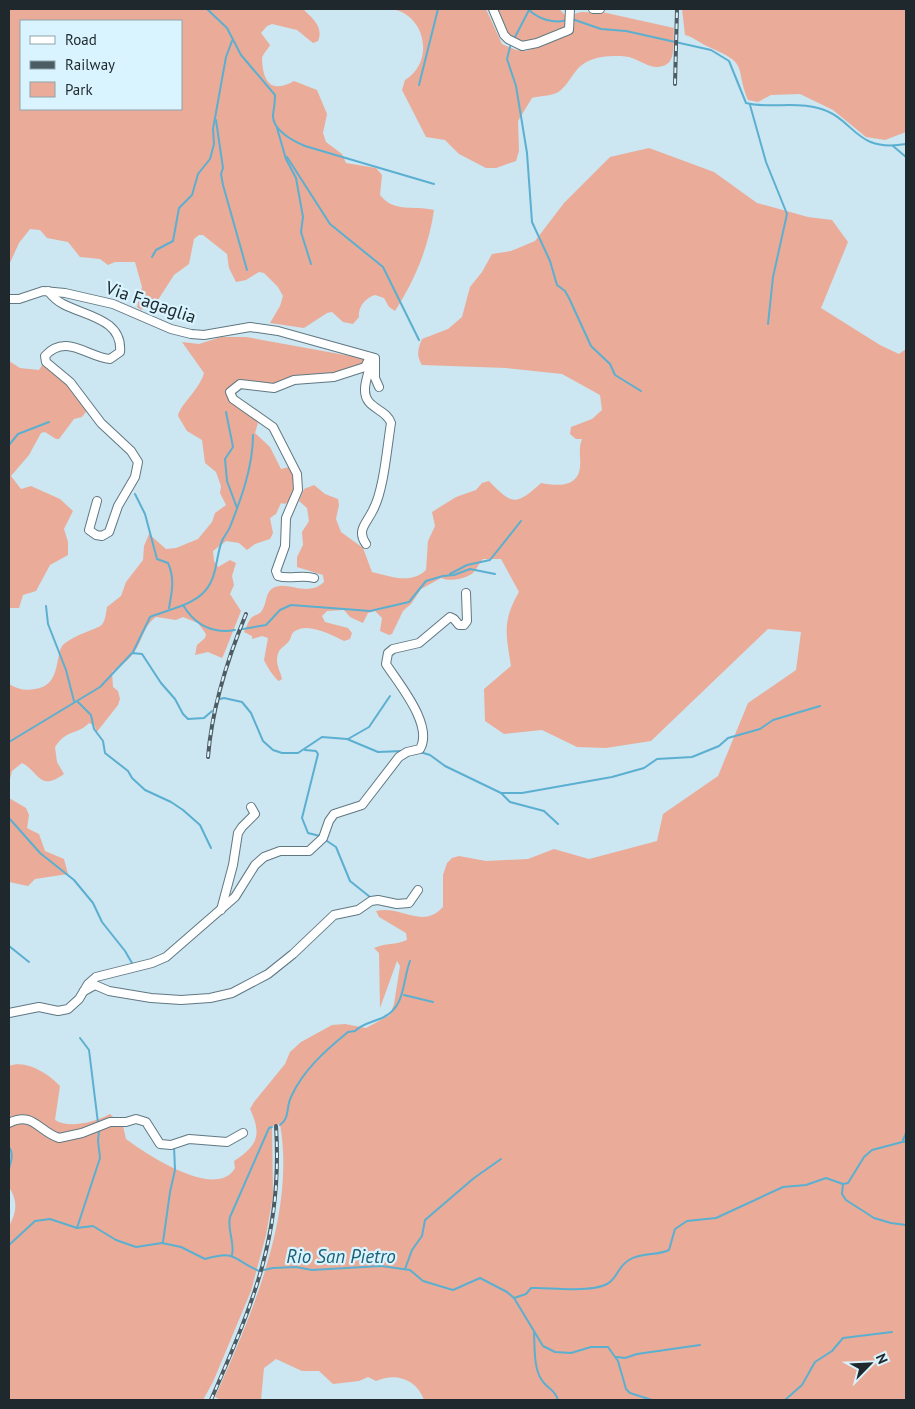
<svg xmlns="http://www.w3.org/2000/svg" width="915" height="1409" viewBox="0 0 915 1409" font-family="'PT Sans',sans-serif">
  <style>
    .green { fill: #eaac98; fill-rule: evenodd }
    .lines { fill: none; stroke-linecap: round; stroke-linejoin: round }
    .stream { stroke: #5bafd0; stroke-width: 2 }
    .street-casing { stroke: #607882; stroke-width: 10 }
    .street { stroke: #fff; stroke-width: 8 }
    .rail-casing { stroke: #4d5b62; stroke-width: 4 }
    .rail { stroke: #d9f4ff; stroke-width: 2; stroke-dasharray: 5.5; stroke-linecap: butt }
    .labels { text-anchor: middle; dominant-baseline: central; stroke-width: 4.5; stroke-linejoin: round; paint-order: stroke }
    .street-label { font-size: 18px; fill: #1e282d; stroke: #d9f4ff }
    .water-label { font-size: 19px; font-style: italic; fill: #1d5f76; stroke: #d9f4ff }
  </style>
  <rect width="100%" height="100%" fill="#cce6f2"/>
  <g class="green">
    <path d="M9,9H303C312,18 324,27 318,41L313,43L297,30L272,24L267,26L261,33L270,45C268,50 262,54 262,59C263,82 271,94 294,81L317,90L327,114L323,133L326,142L342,154L346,163L376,168L382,175L380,195C394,213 413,205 434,210C429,246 415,280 395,311L389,307L384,298L375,295C365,298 358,307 359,317L353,324L343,322L332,312L327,313L304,328L270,323L280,306L283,296L278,287L264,273L259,272L246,280L236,282L229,268L227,254L203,235H199L194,239L189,264L174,275L158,300L141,310L137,307L142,287L135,262H115L108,265L100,259L80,257L68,242L47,238L40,230L30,229L19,243L9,265ZM21,21H181V109H21Z"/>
    <path d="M392,9H486L502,44L516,50L526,51L565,36L570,31L575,14C584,9 592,15 602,12L674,28C673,37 676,59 667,64C654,72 644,62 632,58C624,55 605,56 597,58C574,64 575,77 561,90C553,97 542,95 532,98L518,121L519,151L516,161L496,168H486L459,154L445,140L426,137L402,90L405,80C435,62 426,15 392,9Z"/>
    <path d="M498,9H559L567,17L565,28L543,38L522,42L506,32Z"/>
    <path d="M682,9H906V132L885,140L866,137L833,110L800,94L771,95L758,102L748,100C734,65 750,65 709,47C701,44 694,37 685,35Z"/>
    <path d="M649,148L714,172L757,203L808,217L832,220L848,242L821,308L880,345L899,354L906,349V1400H424C417,1379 395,1372 376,1381L368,1377L359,1381L333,1384L319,1371H302L276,1359L264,1368L261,1400H221L215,1397C251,1316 296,1215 280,1124L272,1126L273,1196L266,1235L251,1291L213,1382L203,1400H9V1226C17,1212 18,1201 9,1187V1066C26,1059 49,1074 60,1086L55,1120C69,1129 96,1122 110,1114L123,1126L126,1139C146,1154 217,1201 235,1168L234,1161C258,1145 262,1135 250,1109L254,1102L285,1064L290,1052L301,1042L332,1025L345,1024L366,1028L390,1015L394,1004L400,966L397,961L380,1008L379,953L374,948C385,943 396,945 407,940L406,933L379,917L376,911C402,905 422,930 443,907V875L447,863L452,858L459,856L486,861L528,859L554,849L589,859L657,841L663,814L718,776L748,703L796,670L801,632L768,629L651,741L606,748L577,747L542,730L504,734L485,721L484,689L511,666C506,634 502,621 519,592L501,559H483C479,563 477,569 473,573C465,579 450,582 441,578L421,589L411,604L403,611L392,634L389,635L380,631L382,618L375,611L368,613L363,623L350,617L344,610L327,611L322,616L325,622L348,628L352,633L350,639L344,641C332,635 308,622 295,631C290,634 292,638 289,641C283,649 278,647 277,660C277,667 281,673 282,679L279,681C275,679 266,665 264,660L268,638L262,636L252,639V636L244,632C246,628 248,622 251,618C254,615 258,615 261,612C269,602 263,588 280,586C291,584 310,596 324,582L323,575L297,567V557L303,545L302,532L309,521L307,508L299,501L304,489L314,485L325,494L338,499L339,505L336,519L341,532L363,548L372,572C390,576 410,585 426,570L428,541L435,526L432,512L456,497L476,490L482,483L489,481C512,505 516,506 541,483C556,486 578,488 580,467C581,457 578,449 582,439H576L570,434L571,427L592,419L602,410L600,395L562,374L506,368L422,365C416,356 418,348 422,339L448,329L462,317L470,287L482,272L492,254L511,251L535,241L564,203L610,157Z"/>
    <path d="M221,337H246L367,359L362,365L333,376L276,386L248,382L229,389L228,398L248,412L258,423L255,433L270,447L281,469L293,466C295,480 299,495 285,504L281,503L276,514L270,518L273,533L270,539L255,544L247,550L239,543L226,541L213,551L214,561L218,567L230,560L236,563L232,576L234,585L230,594L241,611L224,654L222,658L208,652L195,655L197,645L205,638L206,634L198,623L183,617L176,620L156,617C143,626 142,643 133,654C126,663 119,666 112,672L113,687L118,691L120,699L118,705L96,733L95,726L89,723C76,736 68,728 55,747L57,762L64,774C40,792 39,772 22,763L12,771L9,783V684C17,689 25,691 35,689C63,686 54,651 64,644C67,641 80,634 84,633C102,625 104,629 107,607L121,596L126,582L143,560L144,546L149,534L166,549L176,548L198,539L212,522L215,513L226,505L220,493L221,486L216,472L205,463L202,440L187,431L178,416C179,406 200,389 204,373L182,342L199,344Z"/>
    <path d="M9,361L20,368L39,370L44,362L67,382L88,409L82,417L74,419L59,439H56L45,432L41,433L29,455L11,476L21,489L31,486L60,499L73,511L64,529L68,542V555L50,565L36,591L23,595L19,608H9Z"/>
    <path d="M9,798L26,808L29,815L27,828L39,834L45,851L64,859L68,874L35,879L28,886L9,882Z"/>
  </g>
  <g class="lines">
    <g class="stream">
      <path d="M207,9L227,28L241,55L275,95C275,102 274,108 273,115C272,130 293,141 305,146L434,184"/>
      <path d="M528,9C538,19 553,24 568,20"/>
      <path d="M572,19L601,29L626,31L711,50L729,61L746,103C770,109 794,101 818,108C856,118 853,153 906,144"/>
      <path d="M514,39L529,10"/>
      <path d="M511,43L507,59L516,86L527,153L532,222L550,261L557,285L565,291L569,298L591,346L610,364L615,375L641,391"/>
      <path d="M419,85L438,9"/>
      <path d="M750,105L766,162L787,214L773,277L768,324"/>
      <path d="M216,120L223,168L221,174L223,185L247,270"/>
      <path d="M277,128L286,159L296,178L303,217L301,232L311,264"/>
      <path d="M893,146L906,157"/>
      <path d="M287,157L330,224L383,267L419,340"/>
      <path d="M152,257L156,250L173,241L179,208L192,195L198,174L210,159L214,144L213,129L226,57L232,41"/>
      <path d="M226,412L233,447L225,459L227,481L237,508"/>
      <path d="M9,445L18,434L49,422"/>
      <path d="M135,494L145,514L157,559L168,563C175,579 172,591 169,608"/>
      <path d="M450,574L467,565L490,560L521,521"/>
      <path d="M183,605C195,625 212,634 235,630"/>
      <path d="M46,606L48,624L66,670L74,701"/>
      <path d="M243,629L266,625L280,610L291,605L370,611L409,602L426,581L443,576L454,575L470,569L495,574"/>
      <path d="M133,652L150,617C167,610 189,606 202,594C218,580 215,558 222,541C224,536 228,532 230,527C241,499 253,467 253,435"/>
      <path d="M220,699L224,698L242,702L251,713L263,741L273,750L282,753H298L322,737L347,739L378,752L402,751"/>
      <path d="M78,702L91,715L94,729L103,741L105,753L128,771L132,778L145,790L171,802L183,810L200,825L211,848"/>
      <path d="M348,739L369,727L390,696"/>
      <path d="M9,742L100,687L132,653L142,654L161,683L175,699L183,714L188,719L204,718L212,711"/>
      <path d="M305,750L316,751L318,754L302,818L308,833L320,836"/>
      <path d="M420,752L430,755L445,766L501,793H522L612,777L644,768L657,759L692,757L719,746L728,738L760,729L773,720L820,706"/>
      <path d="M501,793L510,802L544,811L558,824"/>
      <path d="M9,818L40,853L74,880L93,903L102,922L125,951L132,963"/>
      <path d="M324,839L336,847L350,881L370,897"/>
      <path d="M9,946L29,962"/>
      <path d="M404,995L433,1002"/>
      <path d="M80,1038L89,1050L98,1123"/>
      <path d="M280,1125C290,1118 286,1107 291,1097C303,1070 326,1050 348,1032L355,1031C363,1023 374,1022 384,1017C406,1005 402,982 410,961"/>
      <path d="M903,1140L906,1133"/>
      <path d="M9,1147C14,1154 11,1161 9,1169"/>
      <path d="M843,1184L842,1194L846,1200L874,1218L891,1223L906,1225"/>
      <path d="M77,1228L100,1158L98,1141L99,1130"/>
      <path d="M163,1242L170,1192L175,1170L174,1146"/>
      <path d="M9,1245L35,1221L50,1219L77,1228L93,1226L116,1240L136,1247L162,1243L181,1247L205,1259C238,1250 231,1259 259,1271L273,1268L296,1267L312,1270L381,1266L410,1270L423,1281L453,1290L480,1278L507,1292L514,1298L543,1346L555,1352L571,1353L591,1347H608L618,1361L626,1389L630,1393L652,1400"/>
      <path d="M232,1255C235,1242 227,1231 230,1217L269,1128L272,1127"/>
      <path d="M405,1269L412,1250L422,1236L425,1220L474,1178L501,1159"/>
      <path d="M514,1298L526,1294L531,1288H537C555,1288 600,1294 612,1280C619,1273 619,1266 629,1260C642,1252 657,1256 669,1250L675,1229L687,1221L716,1218L783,1187L806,1185L826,1178L843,1184L848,1183L864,1157L872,1150L906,1141"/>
      <path d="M534,1333C535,1348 533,1371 544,1383C550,1390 555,1390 558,1400"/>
      <path d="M617,1357L625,1358L637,1354L700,1345"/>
      <path d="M785,1400L802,1385L815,1362L832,1351L843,1338L892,1332"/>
    </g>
    <g class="street-casing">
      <g id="street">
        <path d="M493,9L504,35L508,39L522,46L537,43L569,30L570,9"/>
        <path d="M593,9H600"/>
        <path d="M48,291C52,296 57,301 63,304C85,316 123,319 120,352L110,359C87,357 66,333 45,356L46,362L70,382L101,423L131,451L138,462L135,477L118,506L109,532L102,536L96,535L89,530L97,501"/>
        <path d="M9,299H19L43,291L65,293L113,304L171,329L191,334L204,335L250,327L278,331L375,358V378L379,387"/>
        <path d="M366,544C356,530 367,523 373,510C384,490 387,447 391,423C386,408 364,409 365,389C365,380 370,371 370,361"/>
        <path d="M314,578C302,574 290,580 278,576L276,571L285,546L286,518L298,490L297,474L273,427L233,399L230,392L240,384L274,388L294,380L334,377L365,367L370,357"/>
        <path d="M221,910L233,865L238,833L242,827L255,814L251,807"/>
        <path d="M84,991L95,985L109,991L151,998L181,1000L210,998L232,993L268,974L293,954L334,915L358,910L371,901L378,900L397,904L409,903L418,890"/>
        <path d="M9,1013L39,1007L58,1011L68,1009L79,999L88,984L96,977L152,963L166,957L235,897L255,865L264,857L280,851H309L323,838L329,821L334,814L362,805L399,757L407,752L420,749C434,725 398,683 386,664L388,653L393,649L419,643L450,617L454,619L459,625H464L467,621L466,593"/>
        <path d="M9,1123C33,1111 38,1131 59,1138L82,1133L110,1122H126L136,1119L146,1122L160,1144L171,1145L189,1139L227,1142L243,1133"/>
      </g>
    </g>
    <use href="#street" class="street"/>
    <g class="rail-casing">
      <g id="rail">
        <path d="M675,84L677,9"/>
        <path d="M208,757C212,707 227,660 246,614"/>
        <path d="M211,1400C253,1303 283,1235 276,1126"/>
      </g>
    </g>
    <use href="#rail" class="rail"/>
  </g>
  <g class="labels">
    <g class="street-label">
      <text transform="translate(151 302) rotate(19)">Via Fagaglia</text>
    </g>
    <g class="water-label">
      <text x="341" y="1256">Rio San Pietro</text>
    </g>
  </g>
  <rect width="915" height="1409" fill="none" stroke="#1e282d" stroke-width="20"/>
  <rect x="20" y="20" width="162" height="90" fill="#d9f4ff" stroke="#8ea2ab"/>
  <rect x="30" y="36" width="25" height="8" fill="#ffffff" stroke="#8ea2ab"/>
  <text x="65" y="45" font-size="15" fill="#1e282d">Road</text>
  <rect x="30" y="61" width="25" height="8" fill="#4d5b62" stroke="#8ea2ab"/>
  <text x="65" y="70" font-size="15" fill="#1e282d">Railway</text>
  <rect x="30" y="82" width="25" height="15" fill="#eaac98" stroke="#8ea2ab"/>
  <text x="65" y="95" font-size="15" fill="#1e282d">Park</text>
  <g transform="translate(870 1364) rotate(66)" stroke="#d9f4ff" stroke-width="4" paint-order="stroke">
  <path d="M0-4L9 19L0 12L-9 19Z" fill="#1e282d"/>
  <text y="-8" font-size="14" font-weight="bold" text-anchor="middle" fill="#1e282d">N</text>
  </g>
</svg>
